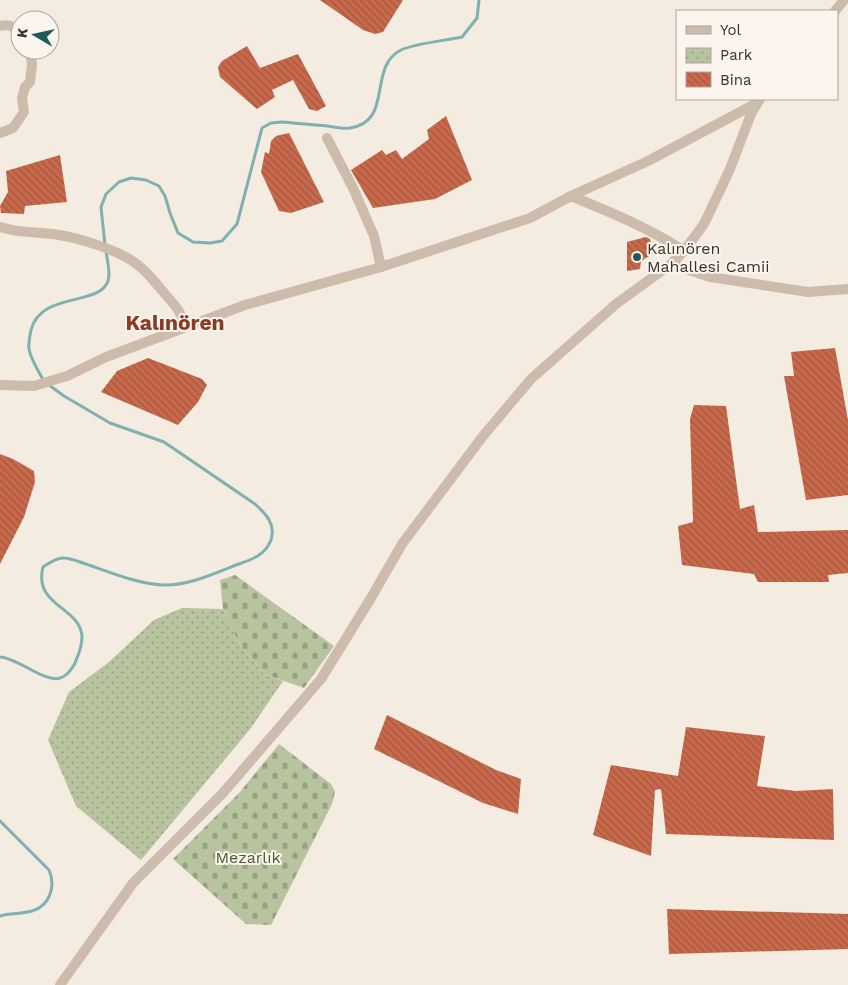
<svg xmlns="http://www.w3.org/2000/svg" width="848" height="985" viewBox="0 0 848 985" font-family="'Work Sans',sans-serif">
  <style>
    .cemetery { fill: url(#cemetery-stones) }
    .park { fill: url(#park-dots) }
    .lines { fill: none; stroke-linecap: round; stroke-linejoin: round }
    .stream { stroke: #7fb0b2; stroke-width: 3 }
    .building { fill: url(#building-back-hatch) }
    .minor { stroke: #cdbbac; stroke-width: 10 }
    .poi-dot { fill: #1f5a5e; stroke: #fbf5ee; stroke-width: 2 }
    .labels { text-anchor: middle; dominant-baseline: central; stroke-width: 4; stroke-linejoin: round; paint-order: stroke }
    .poi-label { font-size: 16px; fill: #3b302b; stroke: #fbf5ee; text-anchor: start }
    .park-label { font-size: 16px; fill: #4a5a2e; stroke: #fbf5ee }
    .district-label { font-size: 21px; font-weight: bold; fill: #8c3b22; stroke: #fbf5ee }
  </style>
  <defs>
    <pattern id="cemetery-stones" width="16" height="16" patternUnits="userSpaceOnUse" patternTransform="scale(1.25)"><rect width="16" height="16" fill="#b8c4a0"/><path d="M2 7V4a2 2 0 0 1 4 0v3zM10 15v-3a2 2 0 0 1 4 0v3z" fill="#97a083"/></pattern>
    <pattern id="park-dots" width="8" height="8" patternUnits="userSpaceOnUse" patternTransform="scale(1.25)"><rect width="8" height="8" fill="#b8c4a0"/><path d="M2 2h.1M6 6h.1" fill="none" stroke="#97a083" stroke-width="1.8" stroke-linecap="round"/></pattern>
    <pattern id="building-back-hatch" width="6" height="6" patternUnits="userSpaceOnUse" patternTransform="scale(1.25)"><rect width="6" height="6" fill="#c8694b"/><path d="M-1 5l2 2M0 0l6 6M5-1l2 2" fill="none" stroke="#a4573f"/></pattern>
  </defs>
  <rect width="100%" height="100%" fill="#f4ebe1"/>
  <g class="cemetery">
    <path d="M235,575L334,646L304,688L264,674L240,645L223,609L220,580Z"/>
    <path d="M279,744L331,784L335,792L332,804L271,925L246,924L173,859L240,792Z"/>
  </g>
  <path class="park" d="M182,608L223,609L240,645L264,674L283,681L251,728L141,860L76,806L48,740L69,692L109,662L154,620Z"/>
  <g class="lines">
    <g class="stream">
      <path d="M105,245L101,207L106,194L119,182L131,178L146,180L159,186L165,196L170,213L178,233L193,242L210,243L222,241L237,224L262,128L271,123L281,122C297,123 312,125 327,126C335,127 343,129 350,128C394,122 367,67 401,50C416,43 444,41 462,37L477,18L479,0"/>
      <path d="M44,381C39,372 31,360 29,349C28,344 30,336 31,330C41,291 99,307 108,281C111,272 107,260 106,251"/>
      <path d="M0,657C18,658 45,683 60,678C68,676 75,665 77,658C80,651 82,643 82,636C80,607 33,606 43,567C49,563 57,557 64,558C71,558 79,562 86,564C109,572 138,584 163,585C187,586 213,574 236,565C250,560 265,556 271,540C276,524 266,514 255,504L164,442L110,423L64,396L49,385"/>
      <path d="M0,821L49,870C56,886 50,906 32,911C21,914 10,913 0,916"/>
    </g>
  </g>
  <g class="building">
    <path d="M320,0H403L383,32L375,34L363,30Z"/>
    <path d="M247,46L260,68L298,54L326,106L317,111L309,109L293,80L272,90L275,97L257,109L220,77L218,67L222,61Z"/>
    <path d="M446,116L472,180L435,199L373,208L351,170L382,150L386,155L396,150L402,159L429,139L427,130Z"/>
    <path d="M289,133L324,202L291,213L279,211L261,172L265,152L269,154L271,141L276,136Z"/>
    <path d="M60,155L67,202L25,206L24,214L1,213L0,206L8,192L6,171Z"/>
    <path d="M646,237L650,239L654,253L641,261L640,269L627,271V242Z"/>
    <path d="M835,348L848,420V495L806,500L784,376H794L791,352Z"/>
    <path d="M148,358L202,379L207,385L198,402L178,425L101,392L117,371Z"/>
    <path d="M694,405L726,406L740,509L754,505L758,532L848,530V573L828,575L829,582H758L754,574L682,565L678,526L693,522L690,419Z"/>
    <path d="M0,454L13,459L34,471L35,482L24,517L0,564Z"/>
    <path d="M387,715L496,770L521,779L518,814L483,803L374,749Z"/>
    <path d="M686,727L765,736L757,786L796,791L833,789L834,840L666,834L661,789L655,790L651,856L593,835L611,765L678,776Z"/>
    <path d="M667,909L848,914V949L669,954Z"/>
  </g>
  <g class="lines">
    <g class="minor">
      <path d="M835,11L844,0"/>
      <path d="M0,26C8,24 15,27 20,33"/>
      <path d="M0,133L13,128L24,112L22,98L25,87L30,82L32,64L30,50"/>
      <path d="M327,138L353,188L374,236L381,267"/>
      <path d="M571,196C610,212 649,228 684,251"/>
      <path d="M0,227C18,233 35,232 53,234C76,237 121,250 139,266C147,272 154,281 160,288C171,302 181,309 185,326"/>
      <path d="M671,264L710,277L808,292L848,289"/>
      <path d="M0,385L34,386L67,376L106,357L245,305L381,267L530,218L571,196L648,161L757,103"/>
      <path d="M60,985L133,883L222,794L321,679L371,598L402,544L483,436L531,379L616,304L671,264L684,251L704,224L730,169L751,114L760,99"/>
    </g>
  </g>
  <circle class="poi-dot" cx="637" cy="257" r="5"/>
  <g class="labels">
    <g class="poi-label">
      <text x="647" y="248">Kalınören<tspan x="647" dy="18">Mahallesi Camii</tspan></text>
    </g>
    <g class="park-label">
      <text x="248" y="857">Mezarlık</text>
    </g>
    <g class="district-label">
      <text x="175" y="322">Kalınören</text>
    </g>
  </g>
  <rect x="676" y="10" width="162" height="90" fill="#fbf5ee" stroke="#aea6a0"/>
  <rect x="686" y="26" width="25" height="8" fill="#cdbbac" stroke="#aea6a0"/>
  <text x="720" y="35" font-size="15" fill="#3b302b">Yol</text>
  <rect x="686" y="48" width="25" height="15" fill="url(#park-dots)" stroke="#aea6a0"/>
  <text x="720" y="60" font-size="15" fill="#3b302b">Park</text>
  <rect x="686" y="72" width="25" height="15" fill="url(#building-back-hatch)" stroke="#aea6a0"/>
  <text x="720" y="85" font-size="15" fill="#3b302b">Bina</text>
  <g transform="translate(35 35) rotate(279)"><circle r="24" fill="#fbf5ee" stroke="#aea6a0"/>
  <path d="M0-4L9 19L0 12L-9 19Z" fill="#1f5a5e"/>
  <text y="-8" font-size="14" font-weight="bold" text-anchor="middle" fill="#3b302b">K</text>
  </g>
</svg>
